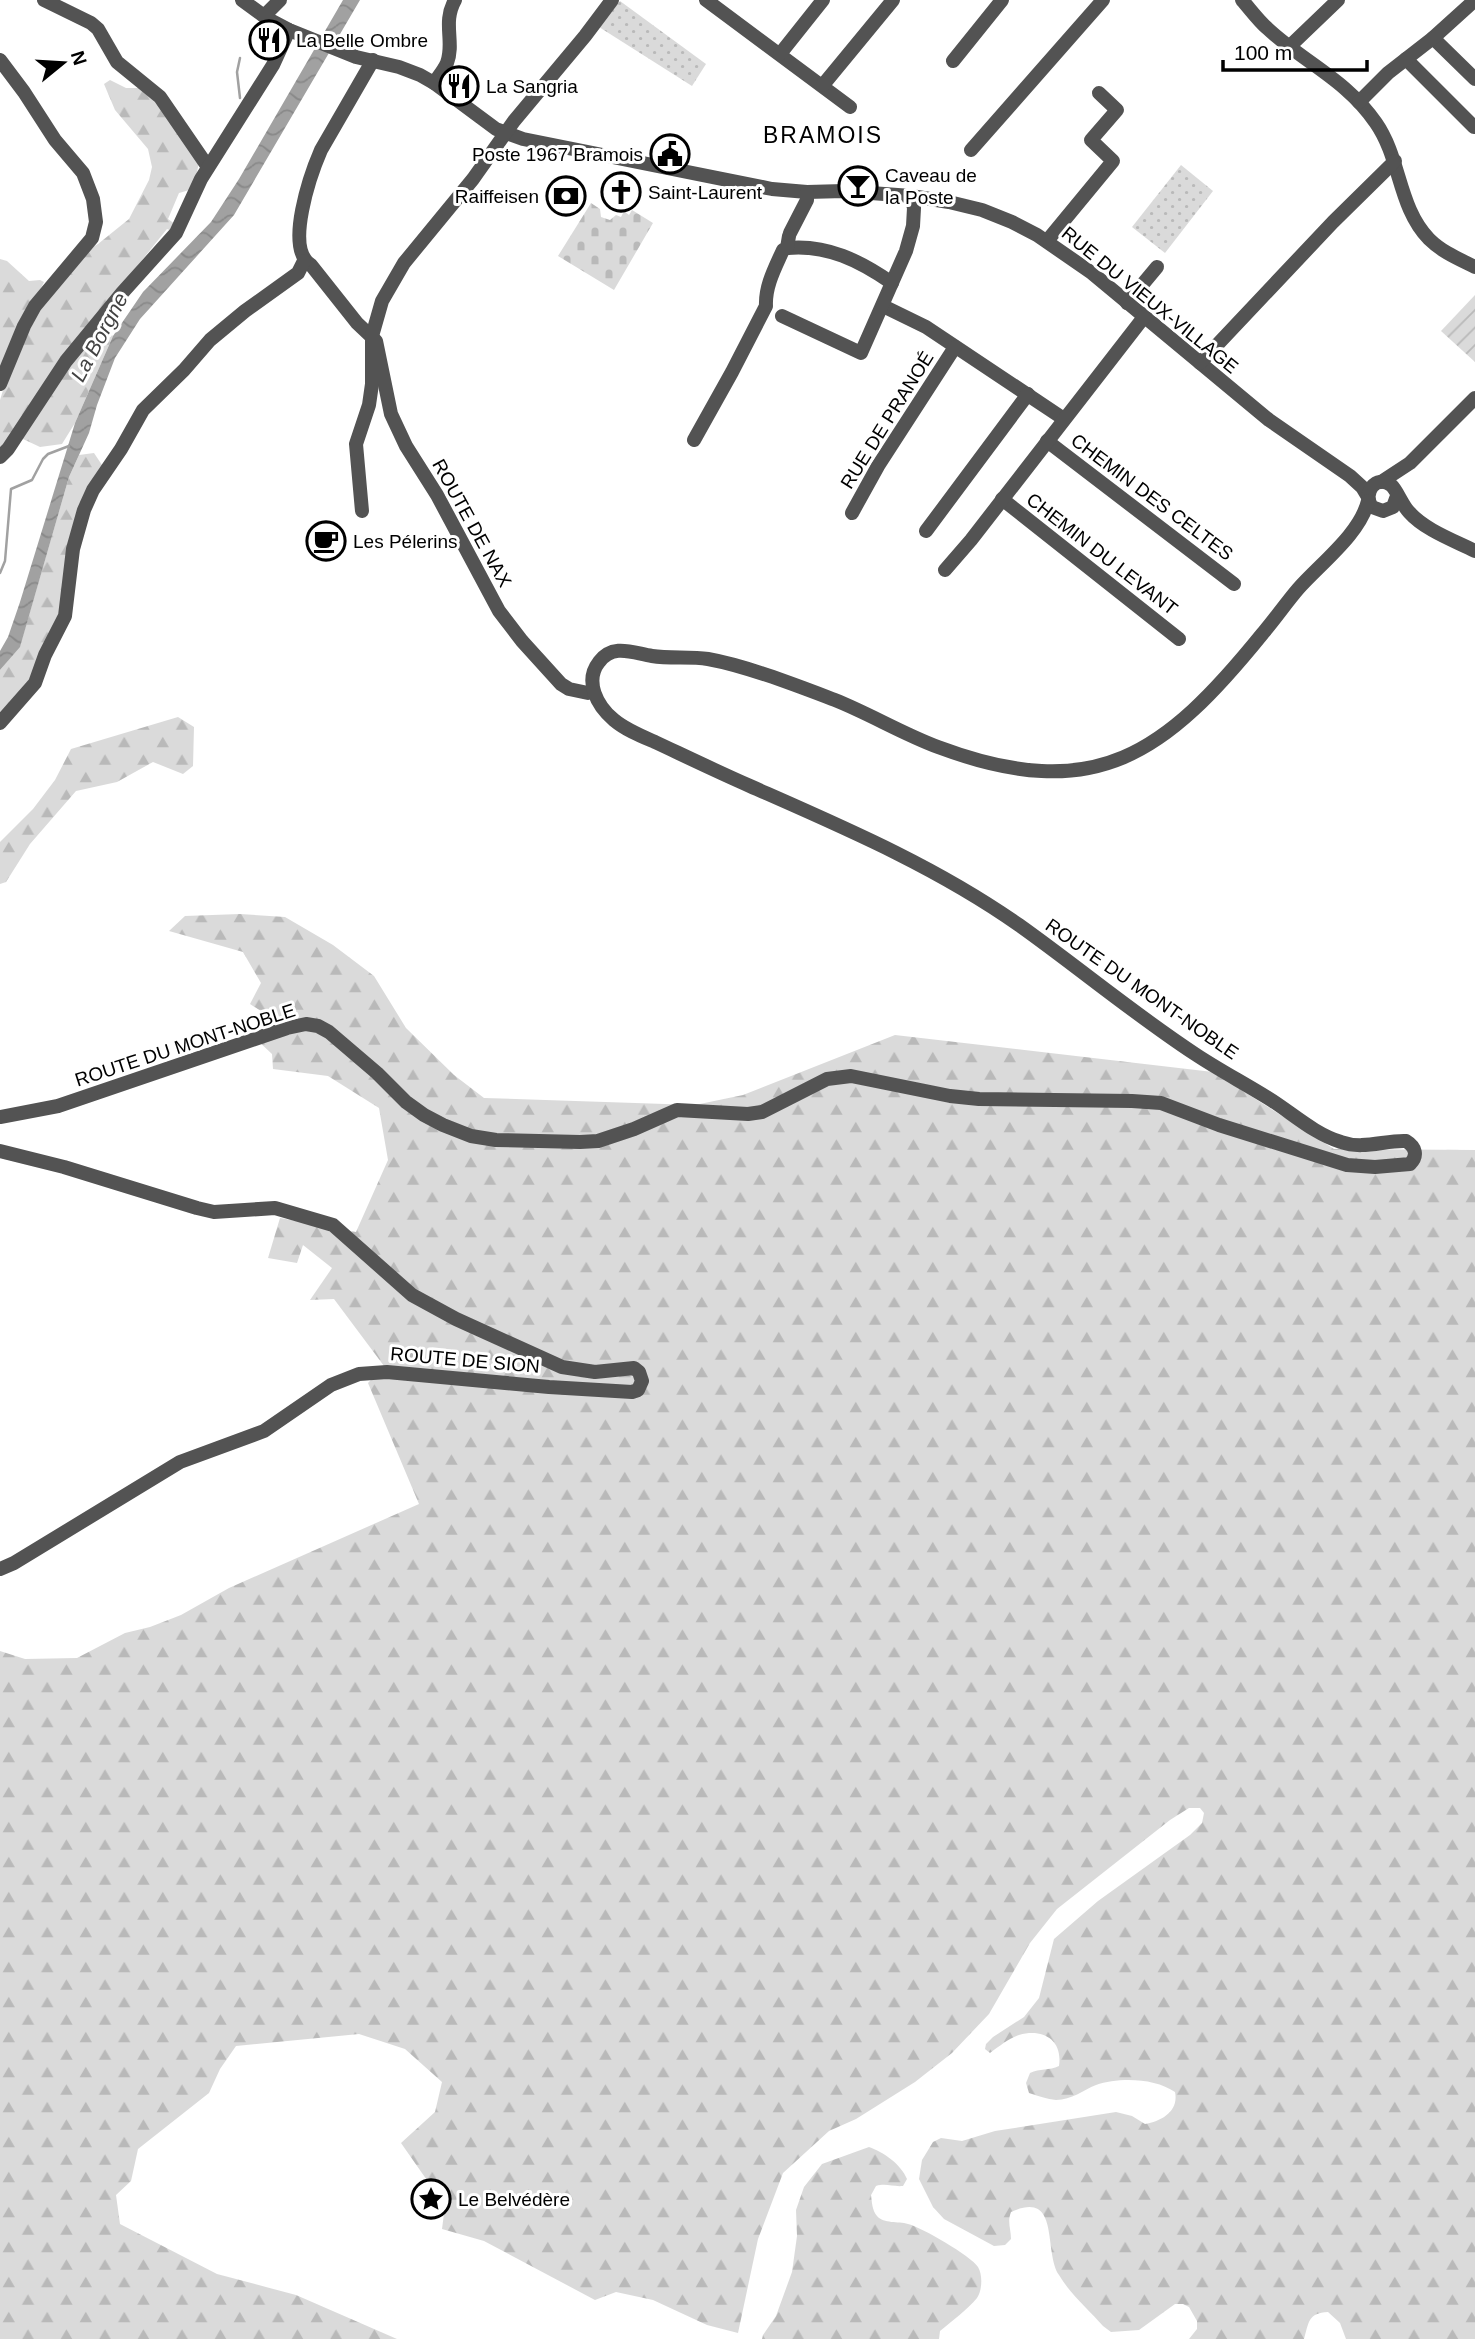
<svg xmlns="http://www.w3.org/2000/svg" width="1475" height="2339" viewBox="0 0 1475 2339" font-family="Arial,sans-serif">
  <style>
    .grass { fill: url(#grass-dots) }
    .forest { fill: url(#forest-firs) }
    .cemetery { fill: url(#cemetery-stones) }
    .garden { fill: url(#garden-furrows) }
    .water { fill: url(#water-waves) }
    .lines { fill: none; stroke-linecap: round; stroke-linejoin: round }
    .stream { stroke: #a1a1a1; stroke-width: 2.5 }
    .minor { stroke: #535353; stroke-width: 14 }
    .labels { text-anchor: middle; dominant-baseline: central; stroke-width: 6; stroke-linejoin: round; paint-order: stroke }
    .poi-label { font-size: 19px; fill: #000; stroke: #fff; text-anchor: start }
    .street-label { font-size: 19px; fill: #000; stroke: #fff }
    .water-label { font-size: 21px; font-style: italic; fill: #424242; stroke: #fff }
    .quarter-label { font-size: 23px; letter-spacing: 2px; fill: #000; stroke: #fff }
  </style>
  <defs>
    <pattern id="grass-dots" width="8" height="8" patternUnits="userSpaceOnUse" patternTransform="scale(1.75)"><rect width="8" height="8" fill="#dadada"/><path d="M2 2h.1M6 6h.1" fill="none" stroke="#b9b9b9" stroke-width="1.8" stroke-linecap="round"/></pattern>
    <pattern id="forest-firs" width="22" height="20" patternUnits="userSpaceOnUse" patternTransform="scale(1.75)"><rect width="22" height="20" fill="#dadada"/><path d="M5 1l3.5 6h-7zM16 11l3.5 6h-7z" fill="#b9b9b9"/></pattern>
    <pattern id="cemetery-stones" width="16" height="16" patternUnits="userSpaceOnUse" patternTransform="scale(1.75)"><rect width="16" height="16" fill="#dadada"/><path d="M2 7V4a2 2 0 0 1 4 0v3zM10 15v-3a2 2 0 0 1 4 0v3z" fill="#b9b9b9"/></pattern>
    <pattern id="garden-furrows" width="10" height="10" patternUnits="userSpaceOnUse" patternTransform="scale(1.75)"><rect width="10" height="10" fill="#dadada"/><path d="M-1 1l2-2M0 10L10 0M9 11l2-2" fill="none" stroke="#b9b9b9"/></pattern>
    <pattern id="water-waves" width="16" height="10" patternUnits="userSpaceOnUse" patternTransform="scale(1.75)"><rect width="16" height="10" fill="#a1a1a1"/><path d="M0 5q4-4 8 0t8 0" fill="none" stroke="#898989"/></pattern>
  </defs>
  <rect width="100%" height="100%" fill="#fff"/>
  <g class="grass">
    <path d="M620,1L706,64L692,86L599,27Z"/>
    <path d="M1181,165L1213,191L1165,253L1132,227Z"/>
  </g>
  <g class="forest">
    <path d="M110,80L126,88H142L157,101L199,163L193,189L179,193L168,219L175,224L170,230L167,229L118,290L82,341L89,346L108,331L113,336L75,423L62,444L40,447L23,439L0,449V400L9,371L40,309L86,251L98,244L129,219L149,180L152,167L148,149L115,110L104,84Z"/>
    <path d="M0,259L7,261L29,281L40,280L44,282L0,370Z"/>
    <path d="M94,453L106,471L93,491L68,603L37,675L0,723V670L20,646L69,477L79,455Z"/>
    <path d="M178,717L194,727L193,766L183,774L153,762L117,782L76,791L30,844L6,882L0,884V842L33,809L55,780L71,749Z"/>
    <path d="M240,914L285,917L333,945L374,976L406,1028L454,1075L484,1098L695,1105L743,1095L895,1035L1213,1072L1334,1149L1475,1150V2339H1346L1340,2323L1328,2312C1308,2313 1309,2322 1304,2339H1189L1197,2329V2321L1189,2307L1183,2304H1175L1139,2330L1111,2332L1103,2326C1089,2310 1070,2294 1059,2275C1043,2251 1061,2189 1011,2212C1007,2222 1011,2229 1011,2239L1005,2245L994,2246L944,2219L933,2207L919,2179L922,2160L933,2142L941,2138L962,2141L995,2131L1116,2112L1132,2116L1145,2124C1162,2121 1179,2111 1175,2092C1155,2078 1119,2077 1096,2085C1083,2090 1072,2100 1056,2100C1047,2099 1038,2096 1029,2093L1026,2083L1030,2073C1040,2068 1049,2071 1059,2066C1063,2040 1043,2028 1019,2035C1008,2039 1000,2046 990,2053L985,2049L986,2044L993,2037L1024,2017L1039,1998L1054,1939L1098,1901L1190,1835L1202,1823L1204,1813L1200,1808H1189L1170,1820L1057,1909L1030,1943L989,2014L952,2053L915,2082L856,2119L829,2131L783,2173L758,2239L738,2333L707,2325L653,2300L616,2292L595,2300L484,2241L442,2229L445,2206L401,2143L435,2112L442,2082L405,2049L359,2034L236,2046L220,2069L209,2093L138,2149L131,2181L116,2195L120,2224L217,2274L296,2295L397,2339H0V1651L25,1659L77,1658L125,1633L150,1627L181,1615L229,1588L419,1504L368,1383L384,1366L334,1299L310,1300L332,1268L303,1245L297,1263L268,1258L280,1218L356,1232L388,1160L379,1108L328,1076L273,1069L272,1054L256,1039L287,1028L250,1004L261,983L243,952L169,931L185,916Z"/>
    <path d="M869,2147C883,2152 901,2164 907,2179L903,2186C893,2187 886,2183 876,2186L871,2195C872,2202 872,2210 877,2216C884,2224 898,2221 908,2224C921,2227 971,2256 978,2267C983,2275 982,2291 977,2298C967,2310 952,2321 940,2331L939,2339H762L763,2335L776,2316L792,2272L797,2236L796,2210L804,2187L822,2164Z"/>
  </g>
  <path class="cemetery" d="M591,203L600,209L601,217L610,220L616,215L621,217L624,211L629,215L632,210L653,223L614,290L558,256Z"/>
  <path class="garden" d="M1475,295V362L1441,331Z"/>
  <path class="water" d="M343,0H360L234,215L140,319L115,358L97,405L89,433L69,477L20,647L0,670V651L8,637L20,602L75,423L113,336L143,292L211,222L239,179Z"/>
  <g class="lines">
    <g class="stream">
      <path d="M240,98L237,72L240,58"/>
      <path d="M0,573L5,561L11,489L32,480L43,459L48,454L69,446"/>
    </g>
    <g class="minor">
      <path d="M44,0L91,23L98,29L117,62L160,97L208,167"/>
      <path d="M242,0L268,19L289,30L356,57L399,67L420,75L434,83L496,129L523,139L772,189L807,192L844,191L911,196L949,202L982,210L1012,222L1037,235L1092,273L1269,420L1350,476L1362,487L1368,497"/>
      <path d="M706,0L850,107"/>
      <path d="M1242,0C1250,9 1258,20 1267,28C1303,62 1346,79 1376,123C1401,159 1398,207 1429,239C1442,252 1459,259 1475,267"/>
      <path d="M264,16L280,0"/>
      <path d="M1433,38L1475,79"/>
      <path d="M1290,46L1338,0"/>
      <path d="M780,54L823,0"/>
      <path d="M1406,59L1474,127"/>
      <path d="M0,60L24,92L55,140L83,173L93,199L96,222L92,238L35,306L24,326L0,384"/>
      <path d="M373,60L321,150C311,173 284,249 311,265L357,323L376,341L391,414L406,446L437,495L499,611L522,641L561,684L569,689L588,693"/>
      <path d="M953,61L1002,0"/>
      <path d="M434,83C438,77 444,70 447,63C455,42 442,23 455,0"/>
      <path d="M823,85L893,0"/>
      <path d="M1359,102L1388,73L1433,38L1475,0"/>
      <path d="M971,150L1103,0"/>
      <path d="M790,233L807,200V192"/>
      <path d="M1047,241L1113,161L1091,140L1117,110L1099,93"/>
      <path d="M787,248C827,244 860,261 892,283"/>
      <path d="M1127,303L1157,267"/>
      <path d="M883,306L926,327L1064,419"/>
      <path d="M782,316L861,353L906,251L913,226L914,208L911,196"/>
      <path d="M1200,363L1333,222L1395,161"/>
      <path d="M694,440L732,372L766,306C765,286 775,268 783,250L787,248L789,236"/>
      <path d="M1047,441L1234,584"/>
      <path d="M0,457L8,449L66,361L122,293L176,233L201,179L273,65L289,30"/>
      <path d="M1381,482L1410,463L1475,398"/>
      <path d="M1397,496L1393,507L1383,511L1372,507C1362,493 1376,474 1391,485C1397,490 1402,505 1409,512C1425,530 1453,540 1475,551"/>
      <path d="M1002,499L1179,639"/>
      <path d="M362,511L356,444L369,405L372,384V336L382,301L404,263L473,179L514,121L585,36L612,0"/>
      <path d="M852,513L878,466L955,347"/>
      <path d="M926,531L1028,394"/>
      <path d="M945,570L971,540L1144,317"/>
      <path d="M0,723L35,683L45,655L65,616L73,549L84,510L93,490L121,449L143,410L184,370L210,340L245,311L298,273L304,261"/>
      <path d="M0,1117L58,1106L287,1028L306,1024L318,1026L329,1032L377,1073L406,1102L424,1115L443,1125L471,1136L496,1140L580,1142L598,1141L634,1129L677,1110L748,1114L762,1112L827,1079L851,1076L950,1096L979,1099L1132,1101L1161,1103L1219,1125L1347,1165L1375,1167L1410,1164C1418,1156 1416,1147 1406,1141C1385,1140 1363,1150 1341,1142C1314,1134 1291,1112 1268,1098C1244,1083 1219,1070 1195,1054C1134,1014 1078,967 1019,925C935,866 843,827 750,786C718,772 687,757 655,742C641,736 626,730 614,720C597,706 584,681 599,662C613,643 633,653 652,656C670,659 690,656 708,659C747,666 798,686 835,700C870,714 903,734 938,747C1096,806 1165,754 1263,633C1275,619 1286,603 1298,589C1321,563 1360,534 1368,501"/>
      <path d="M0,1151L64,1167L197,1208L214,1212L275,1208L333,1225L412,1295L456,1319L562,1367L595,1372L634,1368L639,1372L642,1381L638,1390L632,1392L549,1387L387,1372L359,1374L331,1385L264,1431L180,1462L14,1563L0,1569"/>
    </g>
  </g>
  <defs>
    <g id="restaurant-ring" transform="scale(2.0125)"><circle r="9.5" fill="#fff" stroke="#000" stroke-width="1.5"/><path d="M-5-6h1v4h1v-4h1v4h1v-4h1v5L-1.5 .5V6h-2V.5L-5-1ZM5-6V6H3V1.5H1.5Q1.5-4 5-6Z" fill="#000"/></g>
    <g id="civic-ring" transform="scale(2.0125)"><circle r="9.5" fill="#fff" stroke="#000" stroke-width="1.5"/><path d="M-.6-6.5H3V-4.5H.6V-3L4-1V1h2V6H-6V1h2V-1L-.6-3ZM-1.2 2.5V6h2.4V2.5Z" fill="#000"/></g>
    <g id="bar-ring" transform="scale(2.0125)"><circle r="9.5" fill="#fff" stroke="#000" stroke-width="1.5"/><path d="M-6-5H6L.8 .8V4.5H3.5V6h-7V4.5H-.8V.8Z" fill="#000"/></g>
    <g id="church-ring" transform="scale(2.0125)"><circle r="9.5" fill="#fff" stroke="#000" stroke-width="1.5"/><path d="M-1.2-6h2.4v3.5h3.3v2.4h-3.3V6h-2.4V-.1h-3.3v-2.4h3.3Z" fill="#000"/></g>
    <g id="bank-ring" transform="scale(2.0125)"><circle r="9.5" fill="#fff" stroke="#000" stroke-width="1.5"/><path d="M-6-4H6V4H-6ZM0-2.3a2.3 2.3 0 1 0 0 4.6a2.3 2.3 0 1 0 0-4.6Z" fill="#000"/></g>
    <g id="cafe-ring" transform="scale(2.0125)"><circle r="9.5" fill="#fff" stroke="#000" stroke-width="1.5"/><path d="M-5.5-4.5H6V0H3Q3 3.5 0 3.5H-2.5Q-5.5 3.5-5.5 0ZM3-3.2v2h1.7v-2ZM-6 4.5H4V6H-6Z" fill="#000"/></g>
    <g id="sight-ring" transform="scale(2.0125)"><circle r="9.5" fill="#fff" stroke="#000" stroke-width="1.5"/><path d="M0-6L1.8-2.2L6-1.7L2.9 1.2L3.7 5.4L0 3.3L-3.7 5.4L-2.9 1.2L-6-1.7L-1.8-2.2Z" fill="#000"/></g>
  </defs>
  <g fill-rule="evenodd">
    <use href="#restaurant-ring" x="269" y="40"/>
    <use href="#restaurant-ring" x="459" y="86"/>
    <use href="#civic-ring" x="670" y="154"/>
    <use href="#bar-ring" x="858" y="186"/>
    <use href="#church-ring" x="621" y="192"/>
    <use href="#bank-ring" x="566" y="196"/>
    <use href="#cafe-ring" x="326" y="541"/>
    <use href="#sight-ring" x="431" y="2199"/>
  </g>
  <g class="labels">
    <g class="poi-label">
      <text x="296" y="40">La Belle Ombre</text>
      <text x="486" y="86">La Sangria</text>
      <text x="643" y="154" text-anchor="end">Poste 1967 Bramois</text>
      <text x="885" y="175">Caveau de<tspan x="885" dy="22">la Poste</tspan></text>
      <text x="648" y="192">Saint-Laurent</text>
      <text x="539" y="196" text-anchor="end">Raiffeisen</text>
      <text x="353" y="541">Les Pélerins</text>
      <text x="458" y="2199">Le Belvédère</text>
    </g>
    <g class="street-label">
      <text transform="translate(1150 300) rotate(39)">RUE DU VIEUX-VILLAGE</text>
      <text transform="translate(887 420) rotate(-58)">RUE DE PRANOÉ</text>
      <text transform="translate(1152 497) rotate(37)">CHEMIN DES CELTES</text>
      <text transform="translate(472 523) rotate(61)">ROUTE DE NAX</text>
      <text transform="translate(1102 554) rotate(38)">CHEMIN DU LEVANT</text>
      <text transform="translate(1142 989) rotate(35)">ROUTE DU MONT-NOBLE</text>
      <text transform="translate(185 1045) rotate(-18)">ROUTE DU MONT-NOBLE</text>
      <text transform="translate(465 1360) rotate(5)">ROUTE DE SION</text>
    </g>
    <g class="water-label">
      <text transform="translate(99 337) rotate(-62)">La Borgne</text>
    </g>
    <g class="quarter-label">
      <text x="823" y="135">BRAMOIS</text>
    </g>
  </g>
  <g transform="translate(63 63) rotate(72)" stroke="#ffffff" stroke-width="5" paint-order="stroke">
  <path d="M0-5L12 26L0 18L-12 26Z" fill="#000000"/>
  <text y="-10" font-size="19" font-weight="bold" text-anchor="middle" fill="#000000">N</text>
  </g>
  <path d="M1223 60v10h144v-10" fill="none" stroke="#000000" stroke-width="3.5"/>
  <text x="1234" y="60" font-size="21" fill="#000000" stroke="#ffffff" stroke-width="5" paint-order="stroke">100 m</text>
</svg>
